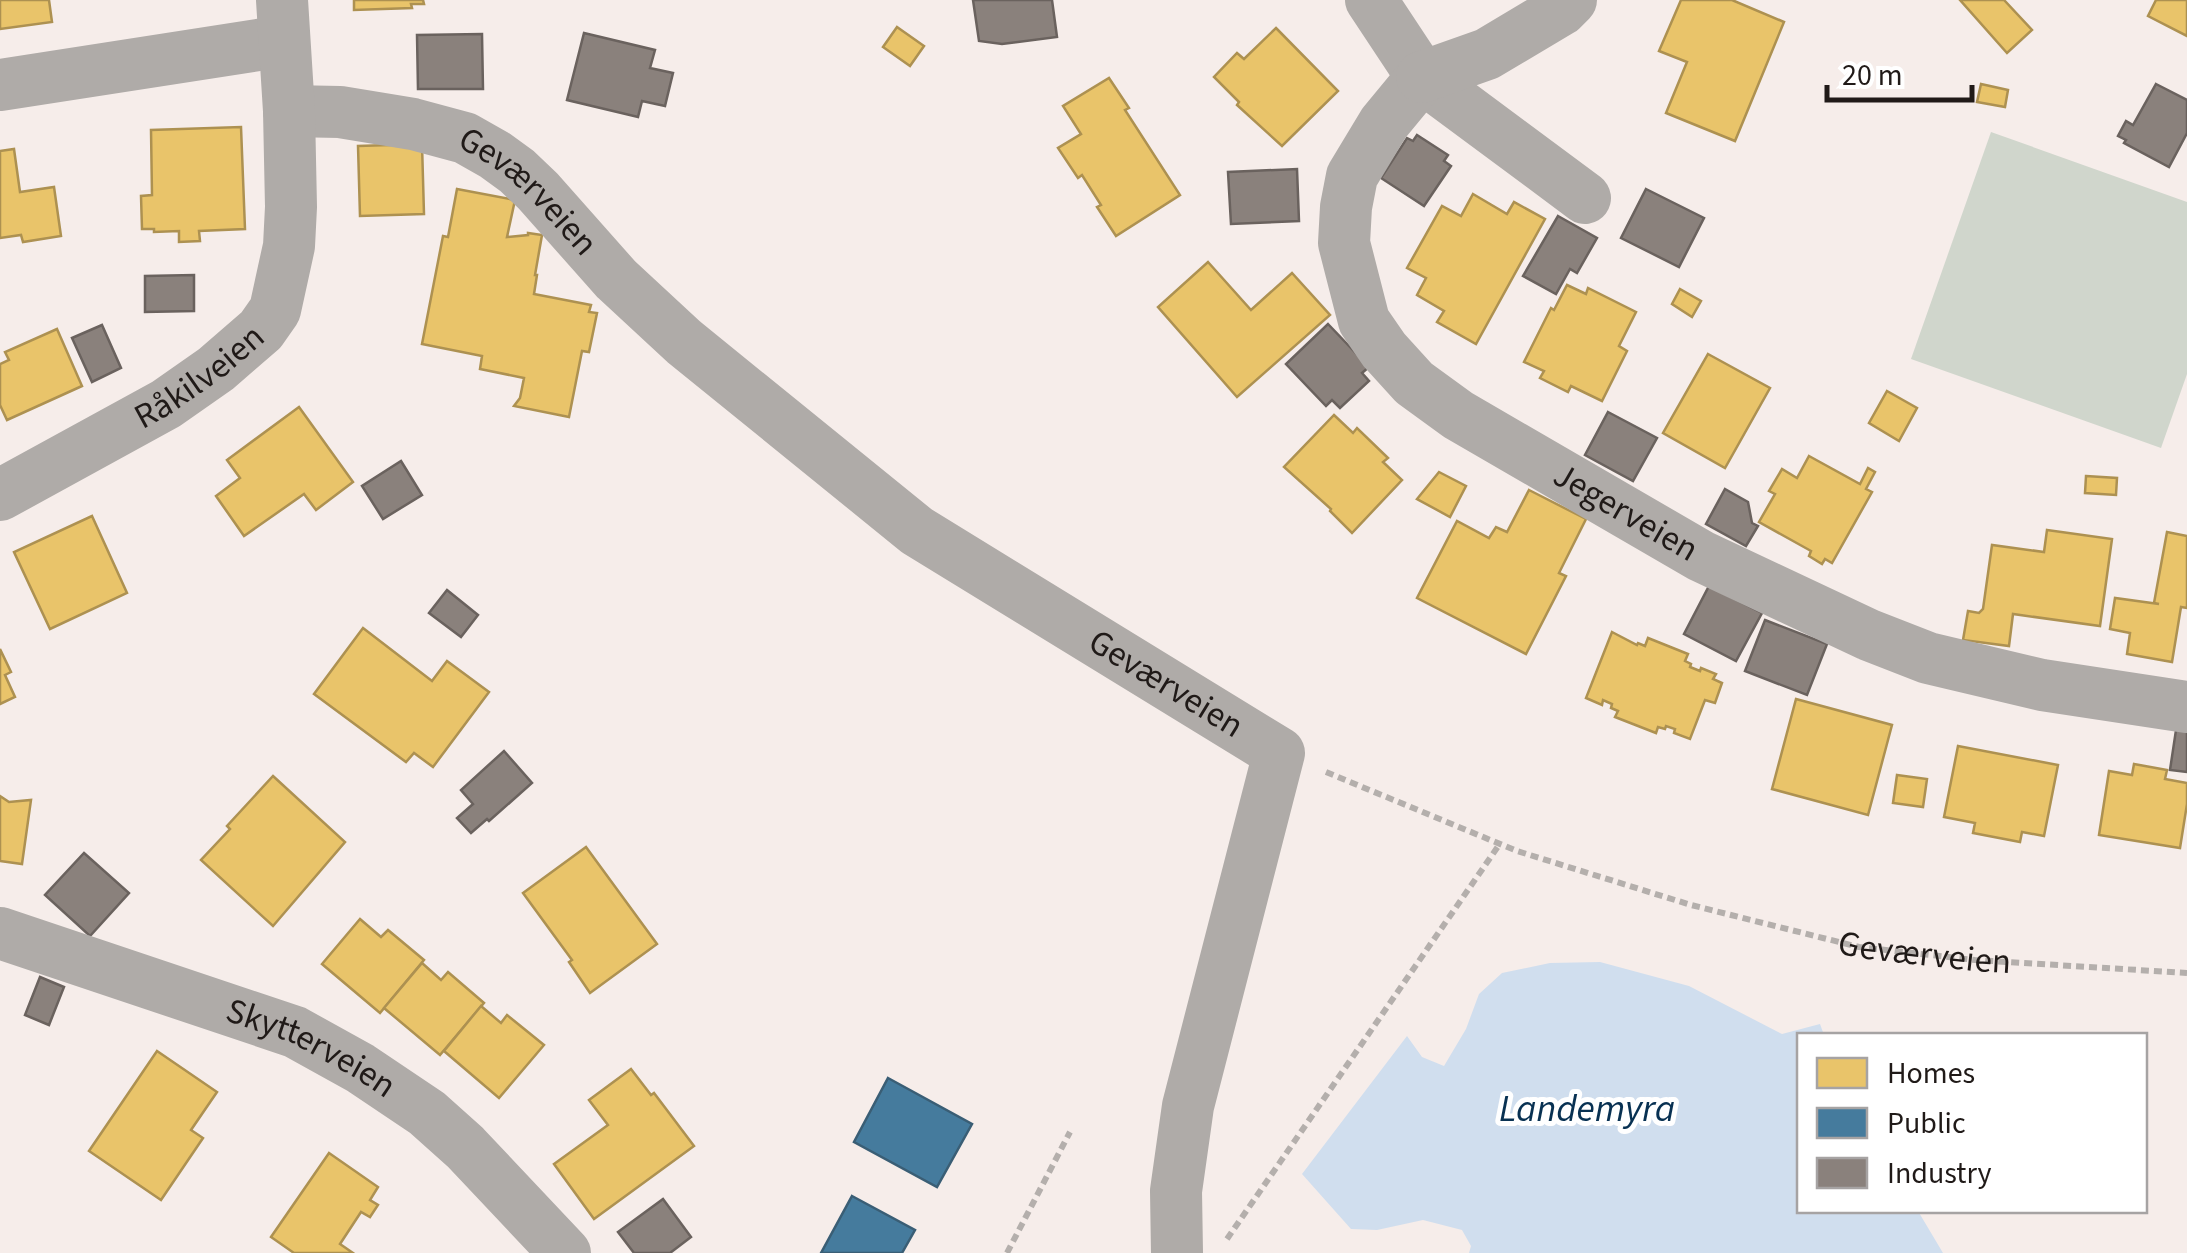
<svg xmlns="http://www.w3.org/2000/svg" width="2187" height="1253" viewBox="0 0 2187 1253" font-family="'Source Sans 3',sans-serif">
  <style>
    .green { fill: #d0d6cc }
    .water { fill: #d0deee }
    .homes { fill: #e9c46a; stroke: #ad9151; stroke-width: 2.5 }
    .public { fill: #457b9d; stroke: #3a5e75; stroke-width: 2.5 }
    .industry { fill: #8a817c; stroke: #6a625e; stroke-width: 2.5 }
    .lines { fill: none; stroke-linecap: round; stroke-linejoin: round }
    .path { stroke: #b4afac; stroke-width: 6; stroke-dasharray: 8 5; stroke-linecap: butt }
    .minor { stroke: #afaba8; stroke-width: 52 }
    .labels { text-anchor: middle; dominant-baseline: central; stroke-width: 10; stroke-linejoin: round; paint-order: stroke }
    .street-label { font-size: 35px; fill: #201a18; stroke: #fff }
    .water-label { font-size: 38px; font-style: italic; fill: #083152; stroke: #fff }
  </style>
  <rect width="100%" height="100%" fill="#f6edea"/>
  <path class="green" d="M1991,132L2187,202V374L2161,448L1911,359Z"/>
  <path class="water" d="M1600,962L1689,986L1782,1034L1820,1024L1824,1035L1800,1036V1210L1918,1211L1943,1253H1469L1471,1246L1462,1230L1423,1220L1377,1230L1351,1229L1302,1174L1407,1036L1422,1057L1444,1066L1466,1029L1479,994L1502,973L1550,963Z"/>
  <g class="homes">
    <path d="M0,0H49L52,22L0,29Z"/>
    <path d="M354,0H423L424,4H411L412,8L354,10Z"/>
    <path d="M1681,0H1732L1784,22L1735,141L1666,113L1687,62L1659,51Z"/>
    <path d="M1960,0H2004L2032,30L2007,53Z"/>
    <path d="M2156,0H2187V36L2148,16Z"/>
    <path d="M897,27L924,46L910,66L883,47Z"/>
    <path d="M1276,28L1338,91L1282,146L1237,105L1239,102L1214,77L1237,53L1244,59Z"/>
    <path d="M1109,78L1129,108L1125,110L1180,195L1116,236L1097,207L1101,205L1082,175L1078,178L1058,148L1081,134L1063,106Z"/>
    <path d="M1981,84L2008,90L2005,107L1977,102Z"/>
    <path d="M241,127L245,229L199,231L200,241L179,242V231L154,232V229H142L141,196L152,195L151,130Z"/>
    <path d="M422,144L424,214L360,216L358,146Z"/>
    <path d="M14,149L20,192L54,187L61,236L23,242L21,235L0,238V151Z"/>
    <path d="M457,189L515,200L507,237L528,235V233L542,235L535,275H537L534,294L591,305L589,312L597,313L589,352L582,351L569,417L514,406L520,398L524,378L480,369L482,356L422,344L443,236L448,237Z"/>
    <path d="M1473,194L1507,214L1514,202L1545,219L1476,344L1437,322L1444,311L1417,295L1426,278L1407,268L1442,206L1461,216Z"/>
    <path d="M1208,262L1251,310L1292,273L1330,315L1237,397L1158,307Z"/>
    <path d="M1567,285L1586,294L1588,288L1636,312L1619,346L1627,351L1602,401L1571,386L1568,392L1540,378L1544,371L1524,362L1551,308L1554,310Z"/>
    <path d="M1680,289L1701,301L1692,317L1672,304Z"/>
    <path d="M57,329L82,386L7,420L0,405V364L9,360L5,352Z"/>
    <path d="M1708,354L1770,388L1725,468L1663,433Z"/>
    <path d="M1887,391L1917,408L1899,441L1869,423Z"/>
    <path d="M299,407L353,482L316,510L304,494L244,536L216,496L240,478L227,460Z"/>
    <path d="M1334,415L1353,433L1357,428L1388,458L1383,462L1402,480L1352,533L1330,511L1331,509L1284,467Z"/>
    <path d="M1809,456L1860,484L1868,468L1875,472L1866,489L1872,492L1832,563L1825,559L1822,564L1809,556L1811,551L1759,522L1775,494L1769,491L1782,469L1797,478Z"/>
    <path d="M1439,472L1466,486L1450,517L1417,499Z"/>
    <path d="M2086,476L2117,478L2116,495L2085,493Z"/>
    <path d="M1529,490L1586,519L1559,573L1566,576L1526,654L1417,598L1457,521L1489,538L1496,527L1507,532Z"/>
    <path d="M92,516L127,593L50,629L14,552Z"/>
    <path d="M2047,530L2112,539L2100,626L2013,614L2009,646L1963,640L1968,611L1979,613L1983,609L1992,545L2044,552Z"/>
    <path d="M2167,532L2187,536V608L2181,607L2172,662L2127,654L2130,633L2110,629L2115,598L2159,604L2154,603Z"/>
    <path d="M363,628L432,681L447,661L489,692L433,767L414,753L406,762L314,694Z"/>
    <path d="M1612,632L1637,645L1638,643L1645,646L1648,638L1688,654L1685,661L1691,664L1690,667L1700,671L1701,668L1716,674L1713,679L1722,683L1715,703L1705,700L1690,739L1674,733L1675,729L1666,726L1665,729L1658,727L1656,733L1615,717L1618,711L1611,708L1612,704L1603,700L1602,705L1586,698Z"/>
    <path d="M0,649L11,672L5,675L15,697L0,704Z"/>
    <path d="M1796,699L1892,725L1868,815L1772,789Z"/>
    <path d="M1958,746L2058,765L2044,836L2022,832L2020,842L1973,833L1975,823L1944,817Z"/>
    <path d="M2134,764L2167,770L2165,779L2187,783V804L2180,848L2099,835L2109,771L2132,775Z"/>
    <path d="M1897,775L1927,779L1923,807L1893,803Z"/>
    <path d="M273,776L345,842L273,926L201,860L230,829L227,826Z"/>
    <path d="M0,796L9,802L31,800L22,864L0,861Z"/>
    <path d="M586,847L657,944L590,993L569,962L572,960L523,893Z"/>
    <path d="M360,919L381,937L388,930L424,960L380,1013L322,964Z"/>
    <path d="M422,963L441,980L448,972L484,1003L440,1055L384,1008Z"/>
    <path d="M481,1006L501,1023L507,1015L544,1045L499,1098L444,1051Z"/>
    <path d="M157,1051L217,1092L191,1130L203,1138L161,1200L89,1151Z"/>
    <path d="M631,1069L651,1095L654,1093L694,1146L594,1219L554,1164L608,1125L589,1100Z"/>
    <path d="M329,1153L378,1187L370,1200L378,1205L370,1217L361,1212L340,1244L353,1253H294L271,1237Z"/>
  </g>
  <g class="public">
    <path d="M888,1078L972,1124L937,1187L854,1142Z"/>
    <path d="M852,1196L915,1230L902,1253H821Z"/>
  </g>
  <g class="industry">
    <path d="M973,0H1052L1057,37L1002,44L979,41Z"/>
    <path d="M584,33L655,50L650,68L673,73L665,106L642,101L638,117L567,100Z"/>
    <path d="M482,34L483,89H418L417,35Z"/>
    <path d="M2156,84L2187,100V133L2169,167L2124,143L2126,140L2118,136L2126,121L2133,125Z"/>
    <path d="M1417,135L1448,155L1444,161L1451,166L1424,206L1381,178L1407,138L1413,141Z"/>
    <path d="M1297,169L1299,221L1231,224L1228,172Z"/>
    <path d="M1646,189L1704,218L1679,267L1621,238Z"/>
    <path d="M1558,216L1597,238L1577,273L1570,269L1556,294L1523,276Z"/>
    <path d="M194,275V311L145,312V276Z"/>
    <path d="M1328,324L1369,367L1362,373L1369,381L1340,408L1332,400L1326,406L1286,364Z"/>
    <path d="M102,325L121,368L92,382L72,338Z"/>
    <path d="M1608,412L1657,438L1633,481L1585,455Z"/>
    <path d="M401,461L422,495L383,519L362,486Z"/>
    <path d="M1725,489L1748,502L1752,523L1758,526L1746,546L1706,524Z"/>
    <path d="M1709,586L1762,613L1736,661L1684,634Z"/>
    <path d="M447,590L478,615L461,637L429,613Z"/>
    <path d="M1765,620L1827,644L1807,695L1745,671Z"/>
    <path d="M2176,730L2187,731V772L2170,770Z"/>
    <path d="M504,751L532,783L489,821L487,819L471,833L457,818L473,804L461,790Z"/>
    <path d="M84,853L129,893L90,936L45,895Z"/>
    <path d="M40,977L64,987L49,1025L25,1015Z"/>
    <path d="M663,1199L691,1237L670,1253H634L618,1232Z"/>
  </g>
  <g class="lines">
    <g class="path">
      <path id="s1" d="M1326,772L1517,851L1691,905L1859,947L1975,960L2187,973"/>
      <path d="M1227,1239L1499,845"/>
      <path d="M1007,1253L1070,1132"/>
    </g>
    <g class="minor">
      <path d="M1371,0L1422,77L1585,198"/>
      <path id="s2" d="M1422,77L1384,123L1352,176L1346,207L1344,243L1364,321L1384,350L1414,383L1458,415L1701,556L1869,635L1928,658L2042,685L2187,707"/>
      <path d="M1422,77L1487,54L1561,10L1571,0"/>
      <path d="M0,85L284,41"/>
      <path id="s3" d="M289,111L340,112L413,124L465,138L495,155L517,171L538,191L616,279L684,342L917,531L1279,753L1188,1106L1176,1191L1177,1253"/>
      <path id="s4" d="M0,495L166,404L216,369L261,330L275,310L289,246L291,207L289,111L282,0"/>
      <path id="s5" d="M0,933L295,1032L360,1068L427,1113L465,1147L565,1253"/>
    </g>
  </g>
  <g class="labels">
    <g class="street-label">
      <text stroke="none"><textPath href="#s3" startOffset="262">Geværveien</textPath></text>
      <text stroke="none"><textPath href="#s4" startOffset="232">Råkilveien</textPath></text>
      <text stroke="none"><textPath href="#s2" startOffset="598">Jegerveien</textPath></text>
      <text stroke="none"><textPath href="#s3" startOffset="1072">Geværveien</textPath></text>
      <text stroke="none"><textPath href="#s1" startOffset="628">Geværveien</textPath></text>
      <text stroke="none"><textPath href="#s5" startOffset="332">Skytterveien</textPath></text>
    </g>
    <g class="water-label">
      <text x="1587" y="1109">Landemyra</text>
    </g>
  </g>
  <rect x="1797" y="1033" width="350" height="180" fill="#ffffff" stroke="#a6a3a3" stroke-width="2.5"/>
  <rect x="1817" y="1058" width="50" height="30" fill="#e9c46a" stroke="#a6a3a3" stroke-width="2.5"/>
  <text x="1887" y="1083" font-size="30" fill="#201a18">Homes</text>
  <rect x="1817" y="1108" width="50" height="30" fill="#457b9d" stroke="#a6a3a3" stroke-width="2.5"/>
  <text x="1887" y="1133" font-size="30" fill="#201a18">Public</text>
  <rect x="1817" y="1158" width="50" height="30" fill="#8a817c" stroke="#a6a3a3" stroke-width="2.5"/>
  <text x="1887" y="1183" font-size="30" fill="#201a18">Industry</text>
  <path d="M1827 85v15h145v-15" fill="none" stroke="#201a18" stroke-width="5"/>
  <text x="1842" y="85" font-size="30" fill="#201a18" stroke="#ffffff" stroke-width="8" paint-order="stroke">20 m</text>
</svg>
